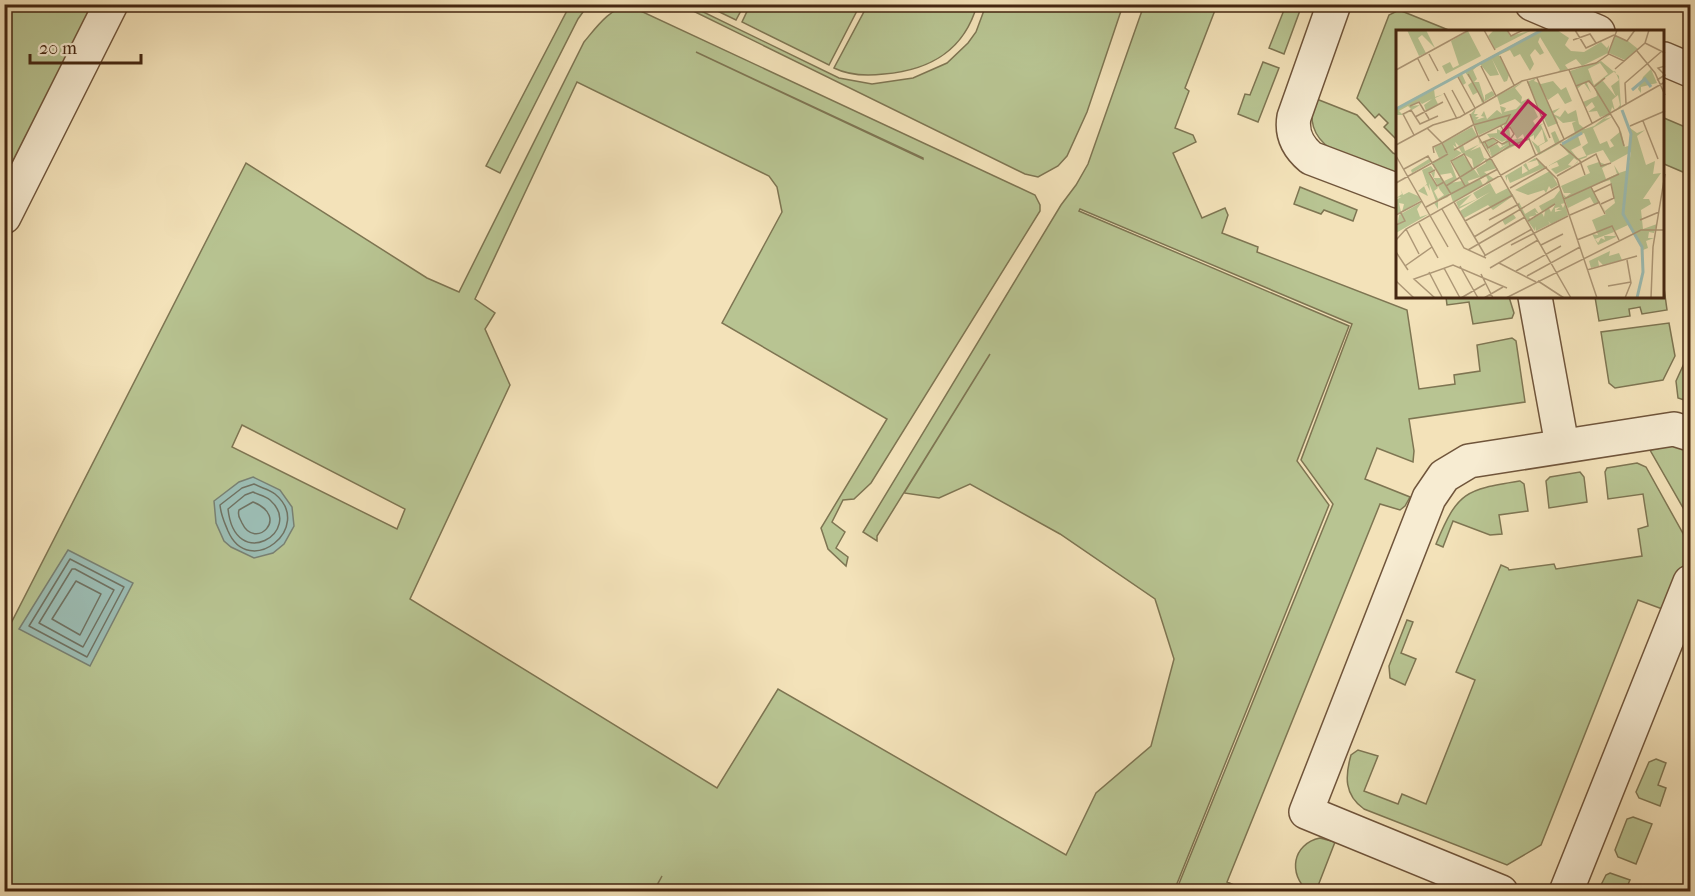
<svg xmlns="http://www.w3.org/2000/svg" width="1695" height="896" viewBox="0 0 1695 896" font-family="'IM FELL French Canon',serif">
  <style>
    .green { fill: #b8c492; stroke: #7e7552; stroke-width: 1.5; fill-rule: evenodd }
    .water { fill: #9cbdb4; stroke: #798173; stroke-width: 1.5 }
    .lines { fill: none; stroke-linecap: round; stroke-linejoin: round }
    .shore { stroke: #707262; stroke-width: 1.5 }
    .minor-casing { stroke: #70553b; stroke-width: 36 }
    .minor { stroke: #f7ecd2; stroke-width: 33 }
    .inset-river { fill: none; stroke: #9cbdb4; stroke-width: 3 }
    .inset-road { fill: none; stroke: #ad9776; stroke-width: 1.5 }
    .view { fill: #c2185b; fill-opacity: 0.15; stroke: #c2185b; stroke-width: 3 }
    .inset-edge { fill: none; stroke: #442611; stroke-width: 3 }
  </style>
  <rect width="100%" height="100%" fill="#f3e2b9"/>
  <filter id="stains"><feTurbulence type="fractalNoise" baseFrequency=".00333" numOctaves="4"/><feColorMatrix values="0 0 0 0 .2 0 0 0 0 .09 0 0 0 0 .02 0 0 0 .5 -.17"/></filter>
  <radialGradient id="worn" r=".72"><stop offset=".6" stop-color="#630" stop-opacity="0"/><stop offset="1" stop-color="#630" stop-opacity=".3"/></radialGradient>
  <g class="green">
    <path d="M5,5H95L5,185Z"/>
    <path d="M570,5H588L578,19L500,173L486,166Z"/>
    <path d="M681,5H689L839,78L872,84L913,78L947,63L968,43L976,32L986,5H1123L1087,112L1067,156L1058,166L1038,177L1025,174Z"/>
    <path d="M705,5L744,4V5L736,20Z"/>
    <path d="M750,5V4L860,5L829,65L742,22Z"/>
    <path d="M865,5L977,4V5C964,51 930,70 884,74C867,76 850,76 834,68L867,6Z"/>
    <path d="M1144,5H1217L1185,88L1189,91L1175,128L1193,135L1196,142L1173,153L1202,218L1225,208L1228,215L1222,233L1258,247L1257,252L1407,310L1419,389L1455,384L1454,375L1480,371L1477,345L1512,338L1516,341L1525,402L1409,419L1414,451L1413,462L1377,448L1365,479L1410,497L1405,506L1400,510L1380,504L1227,882L1248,891H1176L1333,504L1301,460L1352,324L1080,209L1079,211L1349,326L1297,461L1329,505L1174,891H654L662,876L653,892L5,891L4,637L246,163L427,278L459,292L584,42C595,29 611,6 630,6L1035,195L1040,205V211L871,483L854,499L843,500L832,522L845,532L836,548L848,557L846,566L828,549L821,528L887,419L722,323L782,212L777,187L769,176L577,82L475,299L495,313L485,329L510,385L410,599L717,788L778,689L1066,855L1096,793L1151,746L1174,659L1155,599L1060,534L970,484L939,498L904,493L990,354L877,536V541L863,532L1061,205L1076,185L1088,164ZM696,52L923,158V159ZM242,425L405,509L397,529L232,447Z"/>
    <path d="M1271,5H1302L1284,54L1269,48L1284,10Z"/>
    <path d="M1399,10L1451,31L1398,32V141L1384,127L1388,123L1379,114L1375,118L1357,98L1389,15Z"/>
    <path d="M1263,62L1279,68L1258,122L1238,114L1245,94L1250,95Z"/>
    <path d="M1314,98L1357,115L1393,153L1398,155V175L1331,149C1312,136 1309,120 1314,98Z"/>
    <path d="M1664,118L1690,129V175L1664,164Z"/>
    <path d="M1300,187L1357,210L1353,221L1324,210L1321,214L1294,204Z"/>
    <path d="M1664,288L1667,310L1642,314L1640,307L1629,309L1630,316L1599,321L1595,297H1664Z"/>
    <path d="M1446,297H1509L1514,313L1512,318L1473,324L1469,302L1447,305Z"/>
    <path d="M1669,323L1675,356L1663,380L1615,388L1609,383L1601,332Z"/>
    <path d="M1687,357H1690V402L1678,398L1676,381Z"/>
    <path d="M1677,445L1690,448V520L1650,450Z"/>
    <path d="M1637,463L1646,467L1690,546C1691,557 1671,596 1665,610L1638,600L1541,845L1507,865L1364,809C1344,795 1345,776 1351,755L1358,750L1378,756L1364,791L1398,804L1402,794L1426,804L1475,680L1456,672L1501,565L1508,568L1509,570L1554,564L1556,569L1642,556L1638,529L1648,526L1643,494L1608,499L1605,472L1607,468Z"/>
    <path d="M1580,472L1584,477L1587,502L1549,508L1546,481L1550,477Z"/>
    <path d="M1520,481L1524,484L1528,511L1499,515L1502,534L1490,535L1453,521L1443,547L1436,544C1458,491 1465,490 1520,481Z"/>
    <path d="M1407,620L1413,622L1401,653L1416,659L1405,685L1390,678L1389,666Z"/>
    <path d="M1656,759L1666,763L1658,785L1666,788L1660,806L1639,798L1636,792L1649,762Z"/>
    <path d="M1633,817L1652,824L1636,864L1618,857L1615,850L1627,819Z"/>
    <path d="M1320,838L1335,842L1316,891H1308C1288,874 1292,844 1320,838Z"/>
    <path d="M1610,873L1630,880L1625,891H1598L1606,875Z"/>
  </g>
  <g class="water">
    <path d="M253,477L280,490L292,507L294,526L284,544L273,553L254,558L231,547L224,541L216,523L214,501L239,482Z"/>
    <path d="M68,550L133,583L90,666L19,629Z"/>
  </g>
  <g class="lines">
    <g class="shore">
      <path d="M254,484C261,488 269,489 275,494C315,527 249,580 228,531C224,521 221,516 220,505L242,488Z"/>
      <path d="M253,492C259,495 265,496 270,500C305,531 235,574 228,509L245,495Z"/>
      <path d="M253,502C291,517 255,551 242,523C240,518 237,516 239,510Z"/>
      <path d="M70,559L124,587L87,657L29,626Z"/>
      <path d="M72,569H75L114,590L83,647L39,623Z"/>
      <path d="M76,581L101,594L80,635L52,619Z"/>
    </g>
    <g class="minor-casing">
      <g id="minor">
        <path d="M1334,4L1294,117C1291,134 1298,147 1311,158L1398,191"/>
        <path d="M1532,4L1598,32"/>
        <path d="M1664,59L1690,70"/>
        <path d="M4,217L111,4"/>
        <path d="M1535,297L1562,445"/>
        <path d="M1501,892L1306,812L1429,498L1444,476L1469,461L1674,429L1690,434"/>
        <path d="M1566,892L1690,582"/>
      </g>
    </g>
    <use href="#minor" class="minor"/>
  </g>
  <g transform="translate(1396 30)">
    <rect width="268" height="268" fill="#f3e2b9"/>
    <path d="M11,0H30L39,18L26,5L22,8L30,23L23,26ZM98,0H111L114,6L136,0L99,19L92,6ZM144,0H161L173,8L169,15L175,21L188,22L205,12L211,18L213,15L212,23L186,36L180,29L169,35L172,39L162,42L164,40L144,7L142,12L148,23L144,25L139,19L134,25L138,34L134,41L124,24L118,27L114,20L103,25L113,45L111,51L108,52L96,29L103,45L94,46L84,34L77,40L81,49L78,52H83L89,71V65L96,61L99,65L86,73L82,62L77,65L72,55L76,52L69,42L66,44L70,53L67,55L62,46L38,59L39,67L48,64L39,68L42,74L30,81L28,75L36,69L26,74L23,71L14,76L24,75L16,80L12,76L3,81L7,85L15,81L8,85H0V78ZM72,1L85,26L50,44L46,36L54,32L57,38L63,35L55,11ZM219,6L232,11L242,19L229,30L213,23ZM205,31L223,46L225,78L219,81L224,75L222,65L216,70L219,81L216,77L214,85L208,89L216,87L197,98L204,114L211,111L214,118L218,116L214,110L225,101L229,117L235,115L234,98L241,103L249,100L241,106L250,135L259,131L257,144L265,143L247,169H253L255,174L245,180L247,199L261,194L258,203L253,202L252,208H258L250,211L252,218L247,220L232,195L219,201L217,197L218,202L199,209L202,213L205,208L209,210L208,206H219L218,202L220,207L202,215L196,204L202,205L196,190L210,184L205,174L209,181L219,173L214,150L195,156L203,172L198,174L194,167L172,178L173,182L167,164L170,167L175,163H168L165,156L194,143L191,136L203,132L211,135L215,133L207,120L181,129L182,132L177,136L182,131L178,128L172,135L176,136L160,144L155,139L163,136L161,132L152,136L173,124L165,115L182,104L170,110L179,103L176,93L180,91L167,93L160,87L162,93L152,97L131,52L140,48L138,51L145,54L157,51L165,60L170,57L176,71L169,74L162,63L152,70L148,64L156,81L164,78L157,84L164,87L169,80L172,84L180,80L183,94L189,99L198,96L213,84L204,87L201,81L192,82L199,77L196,72L190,77L187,72L201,66L199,56L190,51L195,63L188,53L181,59L174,41ZM204,33L212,44L198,55L192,39ZM219,41L223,50L215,56L220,67L207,51L203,52ZM188,103L192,113L186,117L191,127L183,130L175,120L185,115L182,106ZM235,122L232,140L223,143L218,135L221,144L210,149L206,138ZM255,39L261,53L245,57V63L242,59L247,47ZM127,52L119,58L126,67L125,72L133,68L142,87L137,91L140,96L149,93L145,95L152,111L143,116L145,123L159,114L155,103L159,101L164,112L168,111L143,125L135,110L142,116L149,112L146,99L138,110V105L129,110L127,104L121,109L114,95L107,98L109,93L83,105L74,85L80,78L78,84H82L79,87H83L80,90L89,87L85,86L88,81L91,89L101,80L106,84L104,76L110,78L108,82L120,79L125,74L119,69L104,75L101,66ZM76,97L81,106L63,116L59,112L61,118L57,115L59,119L66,123L63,118L67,115L69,121L84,114L82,107L85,113L74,121L84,117L88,128L96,130L101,138L88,142L98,149L88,155L92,150L90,146L85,149L80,139L90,133L89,129L78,139L76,129L66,123L54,131L61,149L54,153L66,151L56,131L67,125L84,147L72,151L73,154L84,149L87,155L57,172L54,163L52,167L42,171V179L38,173L48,167L40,171L33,153L34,161L31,155L28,156L32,166L22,161L31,154L26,140L35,136L38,140L32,143L42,158L38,161L42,169L48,165L44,160L35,143L39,141L38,148H45L52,160L48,151L57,147L55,143L43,145L35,132L16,143L15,140L33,129L36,132L52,125L43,128L38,117L46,114L48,117L47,113ZM104,97L110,109H113L109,101L113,98L115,110L126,108L129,111L103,123L111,116L96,127L86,112L92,109L90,104L85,106L90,104L92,109L88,112L91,117L90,112L96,108L101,111L92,118L96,127L93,118L101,114L104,118L111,114L105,116L110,110L106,112L97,107L94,108L91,104L101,103V99L105,101ZM139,128L150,137L114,153L111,146V151L109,146L126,136V144L132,141L127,135L130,133L133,140L143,135L141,130L131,133ZM154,141L162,155L155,159L153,156L150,163L148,160L132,165L119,160ZM94,153L100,164L112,158L122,172L117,166L97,180L92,175L68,188L64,181L94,162L63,179L60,172L76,164L63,177L81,169L77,163ZM5,160L7,165L13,162L22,166L25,170L6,182L8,174L3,173L5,182L0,184V170L5,167L0,168L6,164ZM164,160L169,173L165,174L167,178L169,174L172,185L155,194L152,191L154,194L140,201L139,196V201L124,180L117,184L120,188L109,195L106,190L114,186L124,180L122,175L123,172L129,184L139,178L143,184L139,182L141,185L133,187L135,190L146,183L148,187L149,181L153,178L155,182L159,175V182L166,180H160L164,177L159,178V174L146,181L143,176L158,168ZM26,172L21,179L24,187L33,184L0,203L3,185ZM214,221L213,226L223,223L226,230L207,235L202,230L203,236L195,238L193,231Z" fill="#b8c492" fill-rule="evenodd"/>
    <path class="inset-river" d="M236,60L249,49L255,57M0,79L146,0M226,80L235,104L227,184L246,217L247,242L241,268M166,114L186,103"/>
    <path class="inset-road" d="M88,0L99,20M111,0L115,6L127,0M179,0L190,18L218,5M218,5L231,11L239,0M177,10L194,4L200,13M249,13L269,23M241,21L259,43L269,65M33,24L42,41M212,24L221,0M104,26L118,55M22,29L33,51M85,36L100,66M219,39L249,13L253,0M0,40L73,0M173,40L196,93M72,44L88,73M62,47L79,78M141,48L168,109M209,48L198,57L223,98L228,116M131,50L154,108M261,50L269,45L262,38L269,36M180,56L193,51L198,57M56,60L69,84M48,63L61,89M230,74L229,53L266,21M14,76L23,72L33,89M74,84L82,106L175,268M19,87L47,72M247,91L262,129M77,95L114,85L110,93L82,107M234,96L269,81M31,98L46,113L77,95M18,105L7,84L15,80L24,94L42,86M132,106L140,126M89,112L92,118L102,112M86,113L97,108L106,114L113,111L105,96M164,114L184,131L189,145M0,115L37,95L64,87L126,51L200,33L213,24L228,31M114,116L133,109M58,120L82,106M38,123L37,117L46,113L51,123M0,126L52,217M140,128L161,149L201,268M8,139L32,126L55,164M39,140L33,143L41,156L48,152M161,146L200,124L205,136L215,133M0,153L52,124M50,156L114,116L113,111L118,104L114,97L108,100M69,156L55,131L68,124L77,140M195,157L209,184M114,158L151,137M198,162L215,154L218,168L205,174M168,169L223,144M58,172L89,225M30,177L102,139M46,179L68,218L90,228M0,185L26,171M174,185L204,172M93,190L123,174M244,190L263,182M69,191L117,165M132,191L159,174M23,193L42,228M0,195L9,191L5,183M10,199L23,224M78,207L163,156M0,210L10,199L269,52M181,210L216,196L223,210M115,215L172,186M145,215L167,204M72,220L129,187M0,222L12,240M88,226L136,199M103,233L140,252M9,236L36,217M64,236L82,268M48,238L64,268M94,238L142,210M191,240L241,226M120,241L165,216M33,242L46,267M85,244L97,268M131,246L184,217M0,251L18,268M142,251L168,268M212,256L235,252M39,268L18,249L57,235L111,258M65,268L89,254M88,268L107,257M110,268L245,200H269M229,268L235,253L231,230M255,268L257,217L269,144"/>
    <path class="view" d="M132,71L149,85L123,117L106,103Z"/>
    <rect width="268" height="268" class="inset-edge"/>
  </g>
  <rect width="1695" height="896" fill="none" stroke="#f3e2b9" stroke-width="24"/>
  <rect x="6" y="6" width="1683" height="884" fill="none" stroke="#442611" stroke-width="3"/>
  <rect x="12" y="12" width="1671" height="872" fill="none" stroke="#442611" stroke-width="1.5"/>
  <path d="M30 54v9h111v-9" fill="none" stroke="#442611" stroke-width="3"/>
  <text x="39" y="54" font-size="18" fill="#442611" stroke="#f7ecd2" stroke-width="4.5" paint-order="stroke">20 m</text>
  <rect width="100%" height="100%" filter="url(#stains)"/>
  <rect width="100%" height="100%" fill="url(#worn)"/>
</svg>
